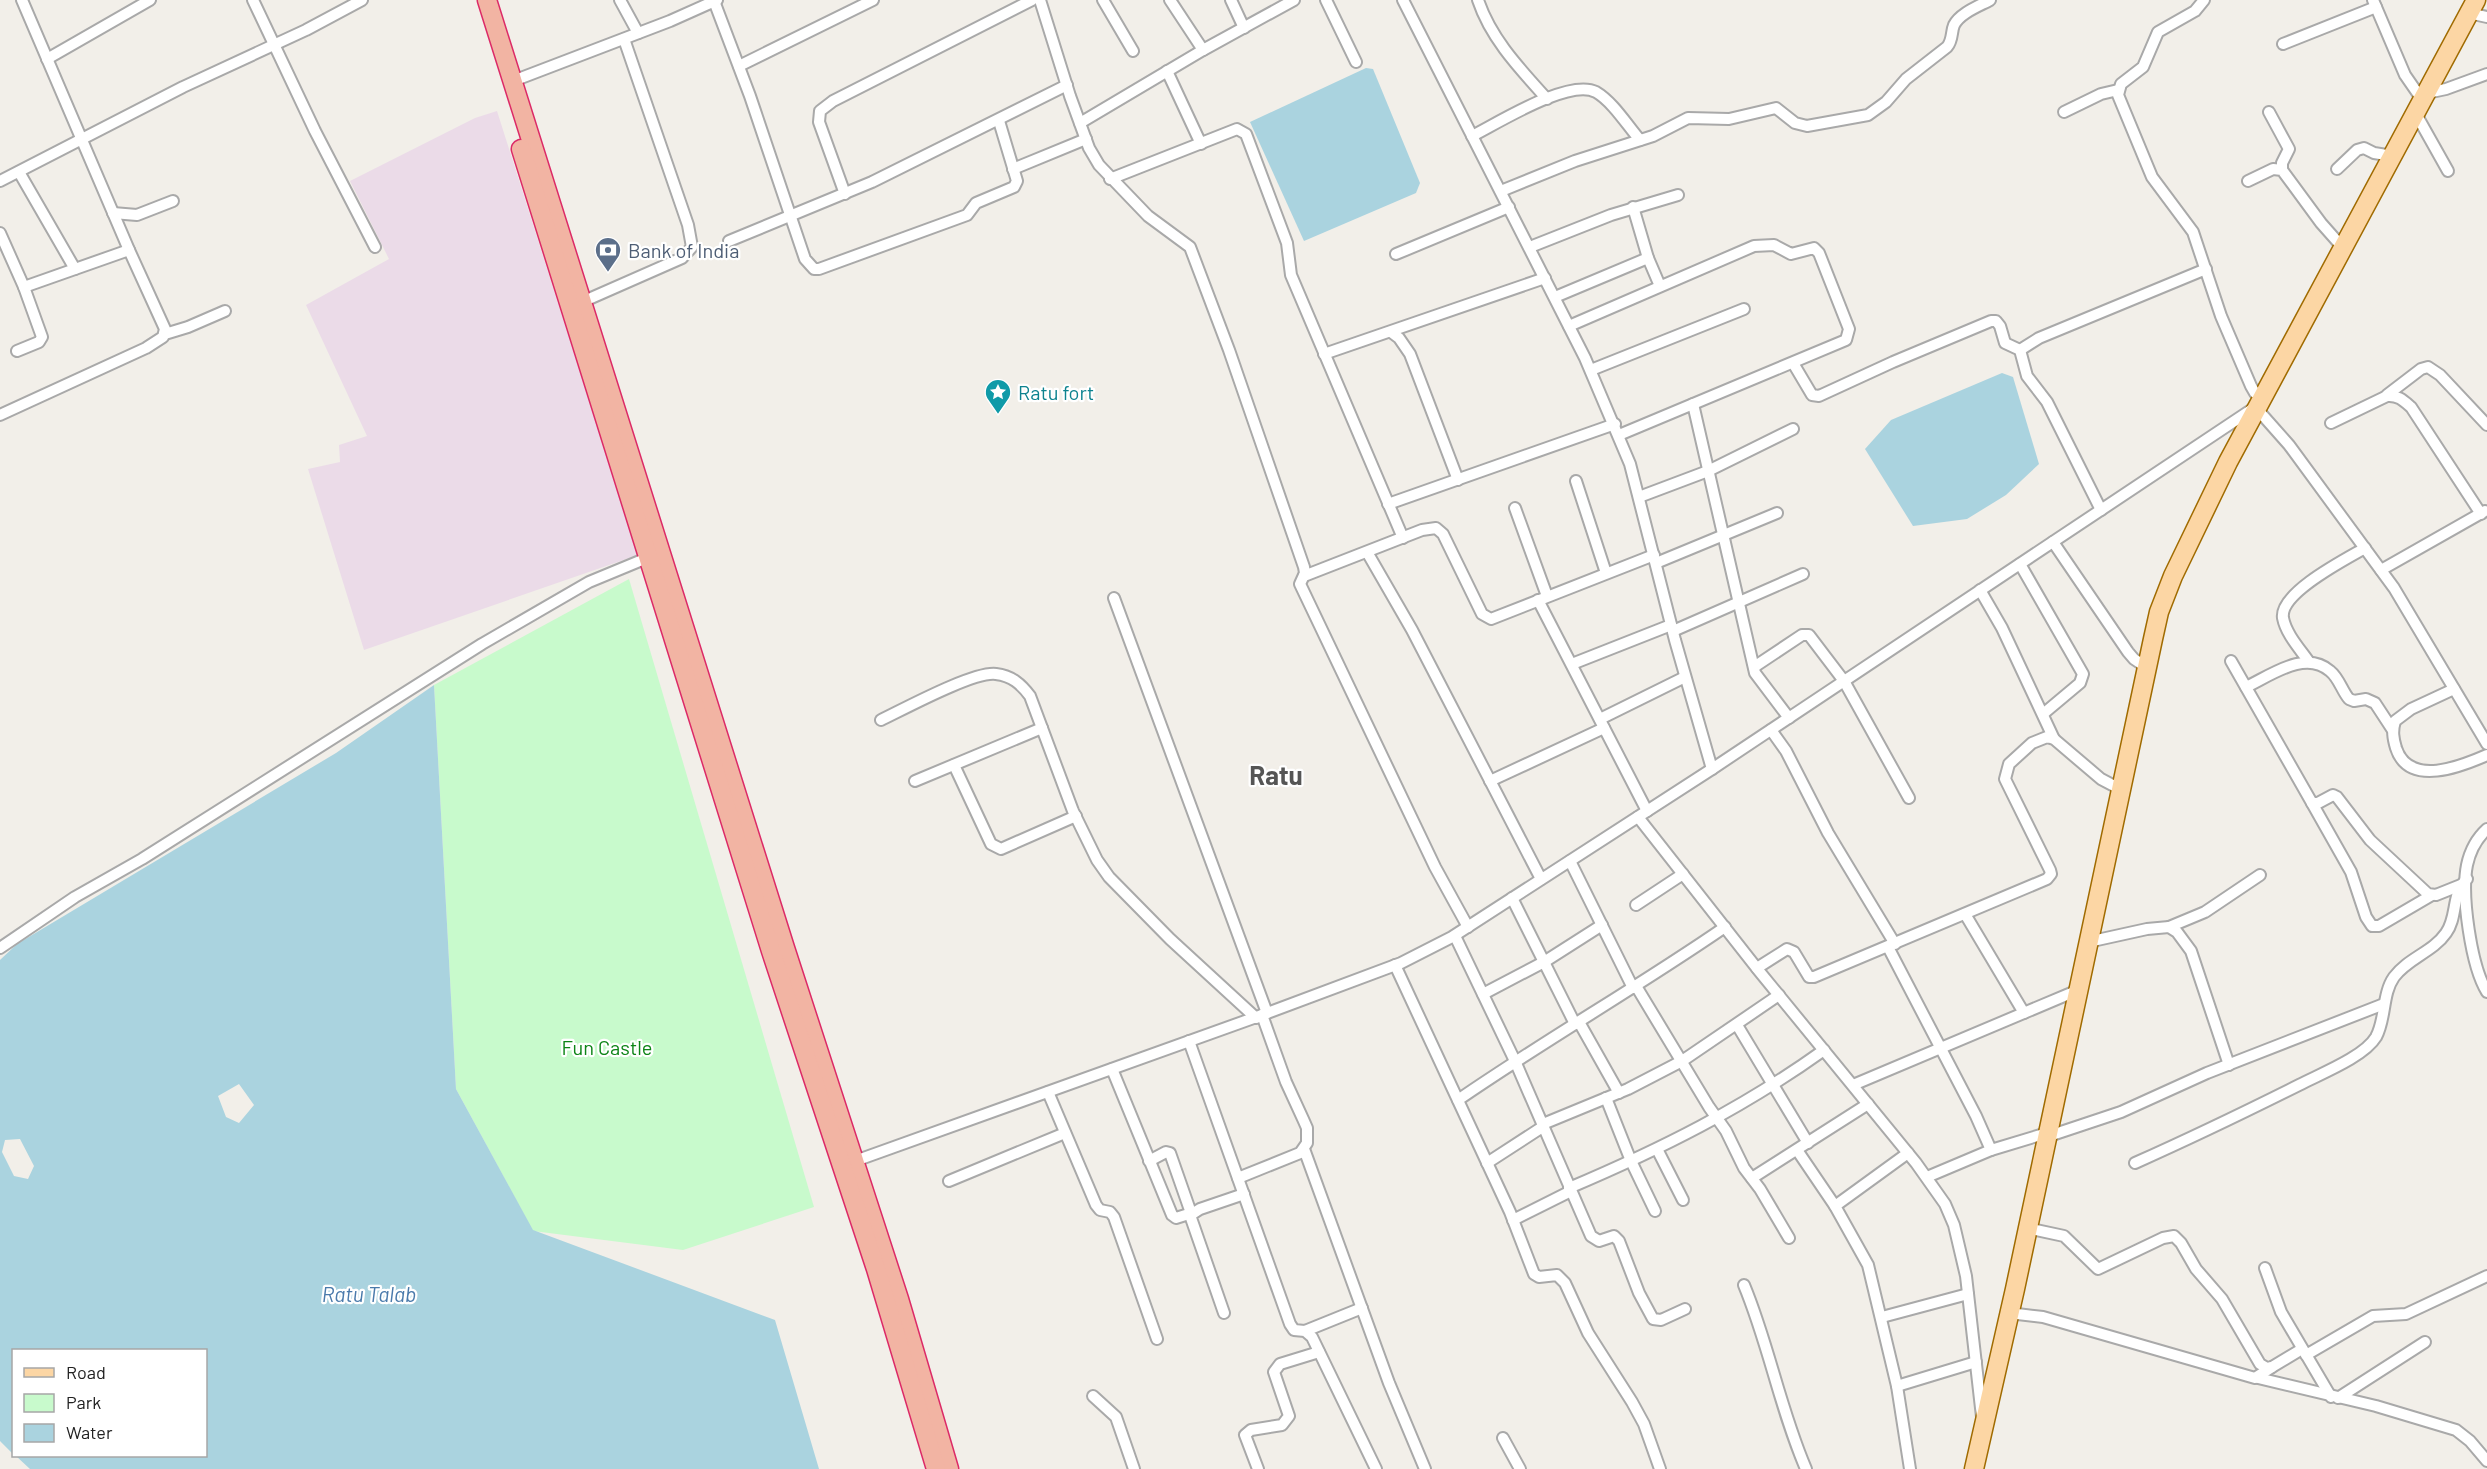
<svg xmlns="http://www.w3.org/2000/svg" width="2487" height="1469" viewBox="0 0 2487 1469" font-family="Barlow,sans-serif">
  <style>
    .industrial { fill: #ebdbe8 }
    .park { fill: #c8facc }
    .water { fill: #aad3df; fill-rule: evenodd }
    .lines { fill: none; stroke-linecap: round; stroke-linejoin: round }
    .minor-casing { stroke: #a9a9a9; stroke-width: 14 }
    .primary-casing { stroke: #a06b00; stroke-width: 21 }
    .trunk-casing { stroke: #dc2a67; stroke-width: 21 }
    .minor { stroke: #fff; stroke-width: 10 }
    .primary { stroke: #fcd6a4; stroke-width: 18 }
    .trunk { stroke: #f2b4a3; stroke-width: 18 }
    .labels { text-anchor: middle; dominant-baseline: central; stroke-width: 4.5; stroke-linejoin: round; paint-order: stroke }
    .service-label { font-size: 20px; fill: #4e5e75; stroke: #fff; text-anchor: start }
    .culture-label { font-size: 20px; fill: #0d838f; stroke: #fff; text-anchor: start }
    .park-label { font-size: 20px; fill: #0c8416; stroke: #fff }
    .water-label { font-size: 21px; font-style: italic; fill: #4a7aab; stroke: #fff }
    .district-label { font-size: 26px; font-weight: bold; fill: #555; stroke: #fff }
  </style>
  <rect width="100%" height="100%" fill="#f2efe9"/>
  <path class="industrial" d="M497,111L638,555L364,650L308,469L340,462L339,445L367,436L306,305L389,259L350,181L475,118Z"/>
  <path class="park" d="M629,579L814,1207L683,1250L533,1231L456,1089L434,685Z"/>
  <g class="water">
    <path d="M1366,68L1373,69L1420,183L1416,193L1304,241L1250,122Z"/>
    <path d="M2002,373L2013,377L2039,464L2006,495L1967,519L1913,526L1865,449L1891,420Z"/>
    <path d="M434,685L456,1089L533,1230L775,1320L819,1469H30L16,1456H206V1350H14L13,1454L0,1441V960L17,944L336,753ZM239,1084L254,1105L239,1123L226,1117L218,1096ZM20,1139L34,1166L28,1179L14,1176L2,1152L5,1140Z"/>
  </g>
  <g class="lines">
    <g class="minor-casing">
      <g id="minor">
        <path d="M253,0L315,131L375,247"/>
        <path d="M620,0L638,33"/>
        <path d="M1040,0L1070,96L1089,148L1099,165L1148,216L1190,247L1229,350L1304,567L1305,573L1300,584L1435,867L1468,927"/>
        <path d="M1103,0L1133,51"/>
        <path d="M1170,0L1203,50"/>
        <path d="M1231,0L1244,28"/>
        <path d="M1326,0L1356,62"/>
        <path d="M1403,0L1585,358L1630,464L1675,640L1712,769"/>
        <path d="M1478,0C1491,39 1520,69 1547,99"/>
        <path d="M2204,0L2195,11L2158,32L2143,67L2121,84L2118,95L2152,177L2193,232L2221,316L2251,386L2255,393L2264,398"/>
        <path d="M2373,0L2405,75L2423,101"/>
        <path d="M714,1L750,96L805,259L814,269H819L967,215L976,203L1014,187L1017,181L999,121"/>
        <path d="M2469,13L2487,17"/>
        <path d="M2283,44L2376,7"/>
        <path d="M47,59L150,0"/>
        <path d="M739,66L873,0"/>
        <path d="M1167,71L1201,144"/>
        <path d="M513,81L670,21L717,0"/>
        <path d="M2427,93L2446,89L2487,74"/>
        <path d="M2064,112L2101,94L2118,90"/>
        <path d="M2269,112L2289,149L2282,163V170"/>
        <path d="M2416,114L2448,171"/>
        <path d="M1080,123L1203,50L1294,0"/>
        <path d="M1472,136C1498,123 1569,78 1596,92C1613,102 1627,125 1640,140"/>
        <path d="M1013,169L1086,139"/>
        <path d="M2337,169L2357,150L2364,148L2374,153L2393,156"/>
        <path d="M19,172L75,269"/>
        <path d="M1110,179L1237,129L1246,134L1287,243L1291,275L1403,538"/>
        <path d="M0,181L183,87L306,30L362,0"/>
        <path d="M2248,181L2273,169L2282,170L2321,223L2344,249"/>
        <path d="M1501,191L1575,161L1653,136L1688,118L1729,119L1776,108L1795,123L1807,126L1868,115L1886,102L1906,79L1947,47C1953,40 1951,32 1954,25C1960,13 1979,6 1990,0"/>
        <path d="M845,194L819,122L820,111L833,101L1032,0"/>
        <path d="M1633,207L1648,258L1660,286"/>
        <path d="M113,213L137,215L173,201"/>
        <path d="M0,233L24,287L42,337L39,342L17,351"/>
        <path d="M729,241L872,182L1067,85"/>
        <path d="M1530,247L1611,215L1678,195"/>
        <path d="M1396,254L1509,207"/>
        <path d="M24,287L129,250"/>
        <path d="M1555,297L1648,258"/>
        <path d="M582,302L682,258L692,247L688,225L624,39"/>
        <path d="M1569,326L1754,246L1774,245L1791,254L1814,248L1819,253L1849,329L1846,340L1619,435"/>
        <path d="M1391,332L1399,338L1410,354L1458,480"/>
        <path d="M165,334L188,327L225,311"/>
        <path d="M2020,350L2039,338L2206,269"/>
        <path d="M1324,354L1545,278"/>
        <path d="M1793,363L1812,395L1819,396L1893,362L1991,321H1996L2000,326L2005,343L2020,350L2027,376L2047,402L2101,510"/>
        <path d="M1591,370L1744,309"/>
        <path d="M2387,395L2421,369L2428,367L2440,375L2487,425"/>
        <path d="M1693,404L1755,673L1789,718"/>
        <path d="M2258,410L2289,445L2394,588L2487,744"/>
        <path d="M0,415L146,348L163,337L165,329L129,250L22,0"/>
        <path d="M2331,423L2387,396C2398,395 2403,400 2411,407L2481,514"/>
        <path d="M1576,481L1606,573"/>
        <path d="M1639,497L1708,471L1793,429"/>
        <path d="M1388,504L1615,424"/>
        <path d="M1515,508L1547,596"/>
        <path d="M2053,542L2128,652L2134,659L2146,667"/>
        <path d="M1367,552L1412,630L1541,879"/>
        <path d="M1656,563L1777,513"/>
        <path d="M2020,564L2083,674L2080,683L2043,714"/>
        <path d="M2381,570L2485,511"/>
        <path d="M1304,576L1422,530L1436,528L1443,534L1482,614L1491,619L1654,555"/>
        <path d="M1980,590L2002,628L2054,739"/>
        <path d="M1114,598L1267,1013"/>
        <path d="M1538,600L1647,811"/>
        <path d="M1673,631L1803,574"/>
        <path d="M2231,661L2312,803H2318L2333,795L2337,797L2370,840L2428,894L2436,895L2461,885"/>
        <path d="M2309,662C2300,649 2286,634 2283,618C2279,593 2346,559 2365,548"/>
        <path d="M1572,664L1671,625"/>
        <path d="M1754,667L1802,635H1809L1844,681L1909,798"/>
        <path d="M2246,687C2270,676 2305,649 2330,671C2339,678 2342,691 2349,699L2354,701L2366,699L2375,703L2392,729"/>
        <path d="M2454,689L2411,709L2395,721C2392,731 2393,738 2396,748C2409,788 2462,766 2487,755"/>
        <path d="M1600,719L1685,677"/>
        <path d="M881,720C904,709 974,671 996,674C1012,676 1021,684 1030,696L1073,811L1097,860L1109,877L1170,939L1256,1018"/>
        <path d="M1771,730L1786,751L1828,833L1895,944"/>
        <path d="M954,765L991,844L1001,849L1076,816"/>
        <path d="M915,781L1042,728"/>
        <path d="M1490,781L1604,728"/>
        <path d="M2312,803L2351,872L2366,917L2372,926H2379L2432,895"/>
        <path d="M1638,817L1759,971L1916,1163L1945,1204L1954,1225L1966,1276L1982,1417"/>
        <path d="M2487,829C2476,839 2470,851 2467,865C2461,895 2471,966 2487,992"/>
        <path d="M1570,861L1633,988"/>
        <path d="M1512,898L1575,1024"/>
        <path d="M1636,905L1683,874"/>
        <path d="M1965,914L2024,1013"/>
        <path d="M2169,927L2205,912L2260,875"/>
        <path d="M1455,936L1515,1061L1591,1236L1599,1241L1614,1236L1619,1241L1639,1293L1653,1319L1661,1320L1685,1309"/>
        <path d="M2088,942L2147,929L2169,927L2177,932L2191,951L2229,1065"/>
        <path d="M1888,947L1976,1116L1991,1150"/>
        <path d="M0,948L75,897L142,859L482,644L589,582L647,558"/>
        <path d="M1395,965L1510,1212L1534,1274L1539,1277L1557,1275L1565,1283L1588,1333L1632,1402L1644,1424L1660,1469"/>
        <path d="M1757,968L1787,949L1794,952L1809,977H1814L2047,879L2051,874L2050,870L2005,779L2009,764L2032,743L2047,737L2054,739L2101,779L2120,789"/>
        <path d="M1636,986L1709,1107L1726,1131L1744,1168L1760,1189L1789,1238"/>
        <path d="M1483,994L1544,962L1602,925"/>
        <path d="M1579,1022L1619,1093"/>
        <path d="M1737,1025L1808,1143"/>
        <path d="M1189,1041L1290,1324L1294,1330L1305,1331L1312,1337L1376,1469"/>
        <path d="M1112,1069L1172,1215L1176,1218L1195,1212"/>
        <path d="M1853,1085L2076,991"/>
        <path d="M1048,1092L1096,1205L1100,1210L1110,1212L1114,1217L1157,1339"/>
        <path d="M1606,1098L1631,1161L1655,1211"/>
        <path d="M1458,1100C1545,1040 1638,987 1725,927"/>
        <path d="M1543,1124L1628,1089L1682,1061L1779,995"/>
        <path d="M2046,1137L2121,1112L2207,1073L2384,1004"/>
        <path d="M1304,1149L1389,1383L1425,1469"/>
        <path d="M1657,1149L1683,1200"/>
        <path d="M1797,1150L1835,1206"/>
        <path d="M1908,1153L1835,1206L1868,1265L1897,1386L1910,1469"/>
        <path d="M855,1161L1262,1015L1401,963L1452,937L1712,769L2254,408"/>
        <path d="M1149,1161L1166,1152L1170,1153L1191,1213"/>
        <path d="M1487,1163L1544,1126"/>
        <path d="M2135,1163C2191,1138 2245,1112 2299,1085C2320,1074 2364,1057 2376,1037C2386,1019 2382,994 2394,977C2408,958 2433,952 2446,933C2458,917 2451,893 2467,879"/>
        <path d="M1927,1177L1991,1150L2047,1133"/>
        <path d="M1238,1178L1300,1153L1307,1143V1128L1303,1119L1286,1082L1262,1015"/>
        <path d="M1752,1178L1868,1104"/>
        <path d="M949,1181L1065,1133"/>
        <path d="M1569,1188C1661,1149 1743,1108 1824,1050"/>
        <path d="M1513,1220L1571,1191"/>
        <path d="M2027,1228L2064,1236L2098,1269L2163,1238L2174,1236L2181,1243L2196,1269L2222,1299L2260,1364L2267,1368L2272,1367L2302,1349"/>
        <path d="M2265,1268L2281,1312L2331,1397"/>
        <path d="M1744,1285C1769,1345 1780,1409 1806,1469"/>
        <path d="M1224,1313L1191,1218L1192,1214L1200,1209L1244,1194"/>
        <path d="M2009,1313L2043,1317L2255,1378L2272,1367"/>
        <path d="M1882,1317L1968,1294"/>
        <path d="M1305,1331L1362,1308"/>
        <path d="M2306,1355L2373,1316L2406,1314L2487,1276"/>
        <path d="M2258,1378L2376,1406L2456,1430L2470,1441L2487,1461"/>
        <path d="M1897,1386L1976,1362"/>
        <path d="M1093,1396L1116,1417L1134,1469"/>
        <path d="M2338,1398L2425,1342"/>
        <path d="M1503,1438L1520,1469"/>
        <path d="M1258,1469L1245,1435L1251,1430L1282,1425L1289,1416L1274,1372L1280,1364L1319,1352"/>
      </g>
    </g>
    <g class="primary-casing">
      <path id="primary" d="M1974,1469L2015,1289L2153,639L2159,612L2173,576L2228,462L2476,0"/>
    </g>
    <g class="trunk-casing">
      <g id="trunk">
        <path d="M487,0L785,948L899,1299L949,1469"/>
        <path d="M521,149L771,951L876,1269L936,1469"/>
      </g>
    </g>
    <use href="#minor" class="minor"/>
    <use href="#primary" class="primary"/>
    <use href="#trunk" class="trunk"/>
  </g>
  <defs>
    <g id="bank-pin" transform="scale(1.35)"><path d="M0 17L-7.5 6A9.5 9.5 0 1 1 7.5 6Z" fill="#5c6f8a" stroke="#fff"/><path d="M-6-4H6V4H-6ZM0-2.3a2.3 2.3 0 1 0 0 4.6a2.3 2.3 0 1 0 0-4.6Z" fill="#fff"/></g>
    <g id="sight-pin" transform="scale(1.35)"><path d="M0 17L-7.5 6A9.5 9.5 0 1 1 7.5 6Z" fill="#0f9aa8" stroke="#fff"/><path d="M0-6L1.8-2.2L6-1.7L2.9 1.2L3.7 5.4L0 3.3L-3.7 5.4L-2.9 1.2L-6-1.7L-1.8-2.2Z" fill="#fff"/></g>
  </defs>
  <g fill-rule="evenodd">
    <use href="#bank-pin" x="608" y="250"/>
    <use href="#sight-pin" x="998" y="392"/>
  </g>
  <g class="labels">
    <g class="service-label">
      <text x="628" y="250">Bank of India</text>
    </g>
    <g class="culture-label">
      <text x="1018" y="392">Ratu fort</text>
    </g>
    <g class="park-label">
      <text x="607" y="1047">Fun Castle</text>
    </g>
    <g class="water-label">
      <text x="369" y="1293">Ratu Talab</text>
    </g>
    <g class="district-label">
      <text x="1276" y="774">Ratu</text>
    </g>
  </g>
  <rect x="12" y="1349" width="195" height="108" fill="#ffffff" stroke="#a7a7a7" stroke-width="1.5"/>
  <rect x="24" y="1368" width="30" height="9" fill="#fcd6a4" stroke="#a7a7a7" stroke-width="1.5"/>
  <text x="66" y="1379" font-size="18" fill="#222222">Road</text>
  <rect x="24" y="1394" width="30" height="18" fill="#c8facc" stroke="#a7a7a7" stroke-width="1.5"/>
  <text x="66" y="1409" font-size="18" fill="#222222">Park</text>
  <rect x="24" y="1424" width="30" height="18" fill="#aad3df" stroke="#a7a7a7" stroke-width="1.5"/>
  <text x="66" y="1439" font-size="18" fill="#222222">Water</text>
</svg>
